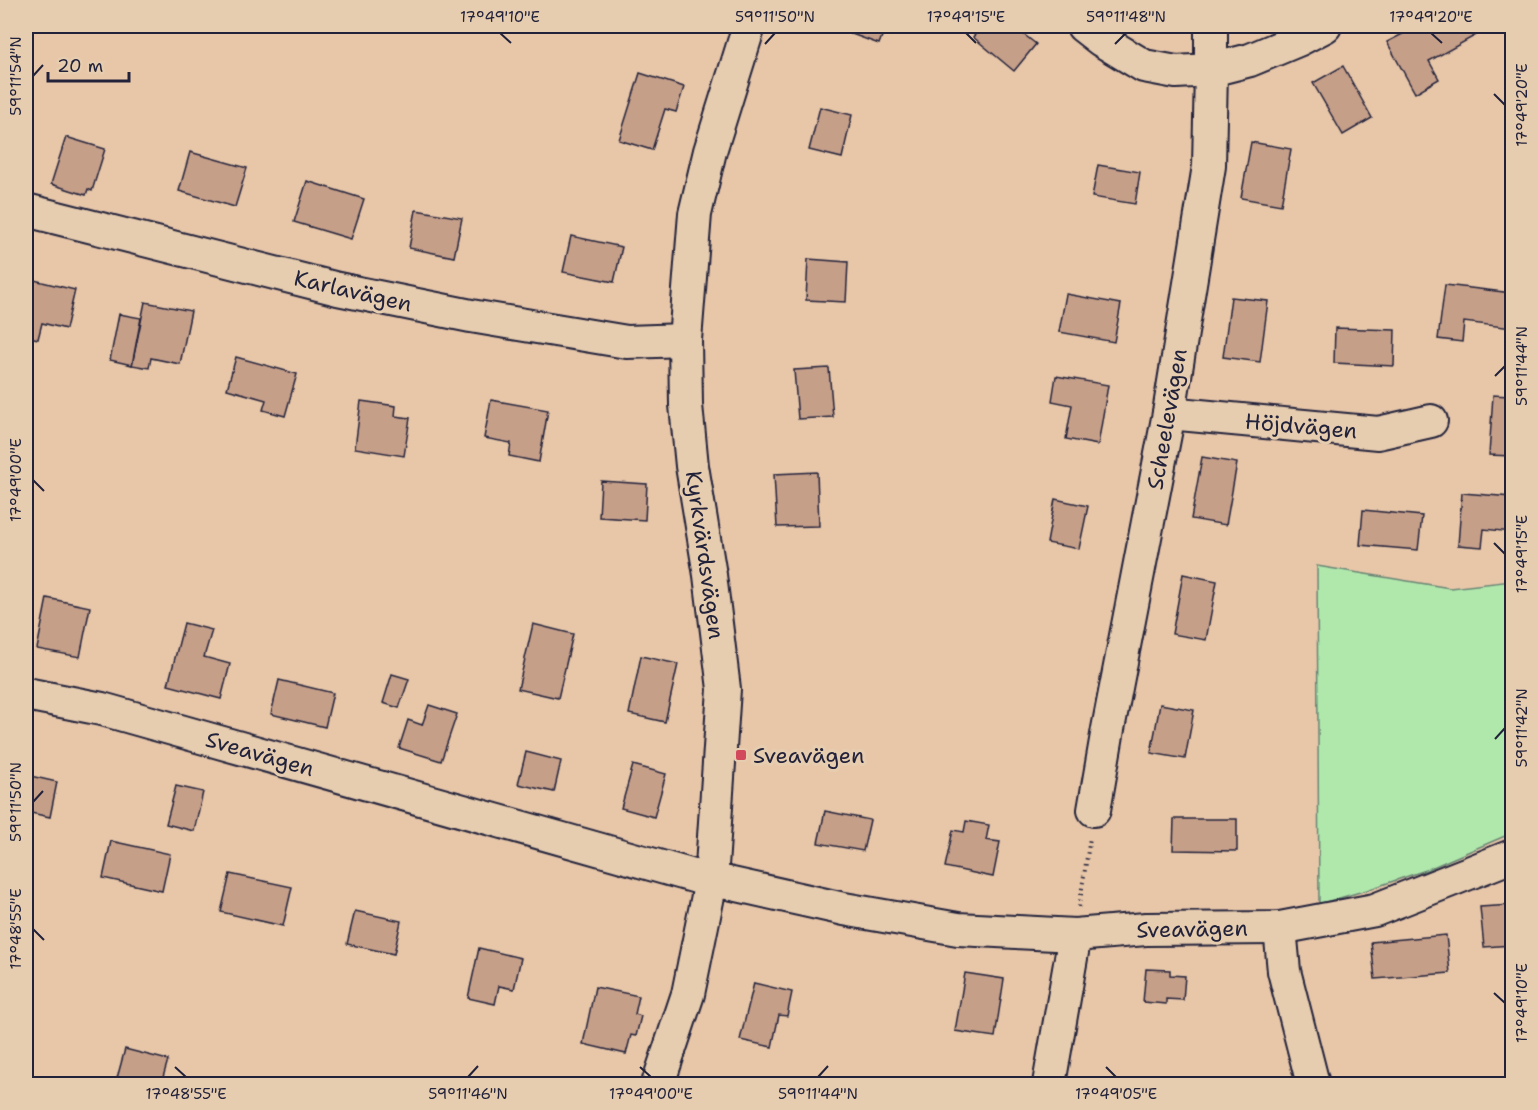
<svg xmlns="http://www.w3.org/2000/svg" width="1538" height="1110" viewBox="0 0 1538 1110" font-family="'Shantell Sans',sans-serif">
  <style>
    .green { fill: #b0e8ac; stroke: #698574; stroke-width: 1.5 }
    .building { fill: #c69f89; stroke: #22223b; stroke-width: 1.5 }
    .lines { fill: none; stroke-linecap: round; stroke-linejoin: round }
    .street-casing { stroke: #22223b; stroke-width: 36 }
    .path { stroke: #22223b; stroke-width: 4; stroke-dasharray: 1.5 4.5; stroke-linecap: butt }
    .street { stroke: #e7cdaf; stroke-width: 32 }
    .ticks { fill: none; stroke: #22223b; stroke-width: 2 }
    .poi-dot { fill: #d1495b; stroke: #e7cdaf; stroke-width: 2 }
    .labels { text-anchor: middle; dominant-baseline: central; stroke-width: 6; stroke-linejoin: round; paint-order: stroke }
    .street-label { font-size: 22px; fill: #22223b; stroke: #e7cdaf }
    .poi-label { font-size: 22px; fill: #22223b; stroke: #e7cdaf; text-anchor: start }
    .neatline { fill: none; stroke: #22223b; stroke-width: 2 }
    .ticks-label { font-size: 15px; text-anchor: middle; fill: #22223b }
  </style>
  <rect width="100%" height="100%" fill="#e8c7a9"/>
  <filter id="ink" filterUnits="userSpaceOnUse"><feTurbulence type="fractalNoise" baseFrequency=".0167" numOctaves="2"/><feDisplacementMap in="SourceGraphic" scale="12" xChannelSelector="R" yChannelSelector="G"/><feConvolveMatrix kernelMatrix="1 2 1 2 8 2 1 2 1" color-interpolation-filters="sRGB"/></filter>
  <g filter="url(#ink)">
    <path class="green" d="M1317,566L1450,588L1512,581V833L1426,870L1367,890L1319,904Z"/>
    <g class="building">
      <path d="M852,26H886L879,44L849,33Z"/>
      <path d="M983,26H1013L1036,44L1014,71L973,37Z"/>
      <path d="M1418,26H1476L1480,33L1429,61L1439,79L1415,93L1387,42Z"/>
      <path d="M1343,66L1372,118L1343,135L1313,83Z"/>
      <path d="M640,73L684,87L676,112L665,109L652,150L619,140Z"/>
      <path d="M820,107L852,115L842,158L809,150Z"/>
      <path d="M66,137L105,149L92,191L88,189L86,195L51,184Z"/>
      <path d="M1251,142L1291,149L1281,205L1241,198Z"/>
      <path d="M190,152L247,168L235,207L179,191Z"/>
      <path d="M1098,165L1140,172L1135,204L1092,197Z"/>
      <path d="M307,181L364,199L351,239L294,222Z"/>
      <path d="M416,210L462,218L454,257L409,248Z"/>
      <path d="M571,236L622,247L614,282L563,272Z"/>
      <path d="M808,259L848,262L846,302L806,300Z"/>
      <path d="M26,278L75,290L66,329L42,323L38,339L26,336Z"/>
      <path d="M1445,285L1512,293V328L1464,322L1462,342L1438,339Z"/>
      <path d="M1066,294L1121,304L1114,342L1059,332Z"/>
      <path d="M1231,297L1268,301L1260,362L1223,357Z"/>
      <path d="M145,302L191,311L180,364L151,358L149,368L132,365Z"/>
      <path d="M119,314L141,318L132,365L110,360Z"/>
      <path d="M1335,328L1395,330L1394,366L1334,363Z"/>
      <path d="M236,357L297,374L285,416L263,410L266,400L227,389Z"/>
      <path d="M829,368L833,417L798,419L794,370Z"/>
      <path d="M1056,376L1108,385L1098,445L1066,439L1072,405L1052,401Z"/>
      <path d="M1509,390H1512V456L1489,455L1493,395L1509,396Z"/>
      <path d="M491,400L548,410L539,462L509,456L511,443L484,438Z"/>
      <path d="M361,401L396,406L395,416L410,418L404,456L355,448Z"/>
      <path d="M1202,457L1237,463L1226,525L1191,519Z"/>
      <path d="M817,472L819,526L777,527L774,474Z"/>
      <path d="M601,481L647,484L645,520L599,517Z"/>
      <path d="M1462,493L1512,497V532L1484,529L1482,547L1458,545Z"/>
      <path d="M1055,499L1088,506L1079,549L1047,543Z"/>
      <path d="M1363,510L1422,516L1418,550L1360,545Z"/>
      <path d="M1183,574L1217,581L1206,640L1172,634Z"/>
      <path d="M47,598L90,607L80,657L37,649Z"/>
      <path d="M184,623L212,630L204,657L230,664L221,699L168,685Z"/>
      <path d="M533,624L573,634L558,698L518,689Z"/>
      <path d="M641,656L678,664L665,722L629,714Z"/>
      <path d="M392,674L409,679L399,708L383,703Z"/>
      <path d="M279,680L333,693L325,727L271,714Z"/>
      <path d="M1160,704L1194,710L1185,759L1151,753Z"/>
      <path d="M429,705L457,714L441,761L399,748L408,720L422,725Z"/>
      <path d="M526,752L561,761L554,792L518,784Z"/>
      <path d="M633,765L666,774L654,817L621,808Z"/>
      <path d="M26,775L57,782L50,817L26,812Z"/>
      <path d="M176,786L203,792L194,831L166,824Z"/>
      <path d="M825,811L870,820L863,851L818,843Z"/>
      <path d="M1174,819H1237V851L1173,850Z"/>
      <path d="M966,821L989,825L986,840L1000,842L993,877L945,867L953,830L964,832Z"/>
      <path d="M111,841L170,854L162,891L103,878Z"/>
      <path d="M230,874L292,887L283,926L221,912Z"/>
      <path d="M1512,905V945L1484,947L1480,907Z"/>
      <path d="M355,911L401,921L394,954L347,944Z"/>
      <path d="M1446,935L1450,973L1375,979L1371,942Z"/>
      <path d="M479,948L521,958L514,989L499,986L495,1004L468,998Z"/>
      <path d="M1146,969L1170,970V975L1185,976L1183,1000L1166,999V1004L1143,1002Z"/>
      <path d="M965,973L1004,979L995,1037L955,1031Z"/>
      <path d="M754,983L792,992L787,1016L779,1015L772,1047L740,1040Z"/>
      <path d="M595,987L639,996L635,1014L641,1016L636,1036L631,1035L626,1054L583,1044Z"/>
      <path d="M125,1049L168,1060L161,1084H127L116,1082Z"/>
      <path d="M26,1051L32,1053L26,1080Z"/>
    </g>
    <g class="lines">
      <g class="street-casing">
        <g id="street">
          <path d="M1083,26L1101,40L1144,66L1176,72L1211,70L1250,60L1298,40L1325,26"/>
          <path d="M26,210L338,289L471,316L627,342L685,340"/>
          <path d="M1169,413L1378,433L1431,421"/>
          <path d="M26,694L102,709L711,881L728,883L844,909L958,929L1075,935L1146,929L1280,928L1375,910L1512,856"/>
          <path d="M1094,810L1108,729L1169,413L1209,166L1211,70V26"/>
          <path d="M1280,928L1284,971L1313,1084"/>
          <path d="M658,1084L688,994L711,881L724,689L710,575L692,466L686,405L685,340L695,214L710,151L749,26"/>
          <path d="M1049,1084L1075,935"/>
        </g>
      </g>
      <path class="path" d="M1079,907L1090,838"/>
      <use href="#street" class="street"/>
    </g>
  </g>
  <path class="ticks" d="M500,33L511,43M966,33L976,43M1431,33L1442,43M765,44L775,33M1115,44L1126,33M33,76L43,65M1494,94L1505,105M1495,376L1505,366M33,480L44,491M1494,543L1505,554M1495,739L1505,728M33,802L43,791M33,929L44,940M1494,993L1505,1003M175,1067L186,1077M640,1067L651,1077M1106,1067L1116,1077M468,1077L478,1066M818,1077L828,1066"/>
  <rect class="poi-dot" x="735" y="749" width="12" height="12" rx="3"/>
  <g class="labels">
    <g class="street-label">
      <text transform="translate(353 291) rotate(13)">Karlavägen</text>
      <text transform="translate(1167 419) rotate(-80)">Scheelevägen</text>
      <text transform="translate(1301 426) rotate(5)">Höjdvägen</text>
      <text transform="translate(705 555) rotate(82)">Kyrkvärdsvägen</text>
      <text transform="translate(260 754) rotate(16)">Sveavägen</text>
      <text transform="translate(1192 929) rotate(-1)">Sveavägen</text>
    </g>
    <g class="poi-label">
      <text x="753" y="755">Sveavägen</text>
    </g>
  </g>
  <rect width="1538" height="1110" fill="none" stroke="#e7cdaf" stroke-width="66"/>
  <path d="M48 72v9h81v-9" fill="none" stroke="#22223b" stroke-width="3"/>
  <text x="57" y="72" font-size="18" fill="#22223b" stroke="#e7cdaf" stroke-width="4.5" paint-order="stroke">20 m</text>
  <rect x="33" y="33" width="1472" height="1044" class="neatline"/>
  <g class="ticks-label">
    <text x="500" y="22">17°49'10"E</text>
    <text x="775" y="22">59°11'50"N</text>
    <text x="966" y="22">17°49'15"E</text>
    <text x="1126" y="22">59°11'48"N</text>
    <text x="1431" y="22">17°49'20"E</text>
    <text transform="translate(16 76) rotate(-90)" y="5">59°11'54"N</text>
    <text transform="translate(1522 105) rotate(-90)" y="5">17°49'20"E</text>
    <text transform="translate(1522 366) rotate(-90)" y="5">59°11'44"N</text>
    <text transform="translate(16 480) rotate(-90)" y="5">17°49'00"E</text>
    <text transform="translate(1522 554) rotate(-90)" y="5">17°49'15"E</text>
    <text transform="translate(1522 728) rotate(-90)" y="5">59°11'42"N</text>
    <text transform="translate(16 802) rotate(-90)" y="5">59°11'50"N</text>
    <text transform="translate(16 929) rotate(-90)" y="5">17°48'55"E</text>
    <text transform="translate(1522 1003) rotate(-90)" y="5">17°49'10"E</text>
    <text x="186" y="1099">17°48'55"E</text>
    <text x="468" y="1099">59°11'46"N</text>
    <text x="651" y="1099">17°49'00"E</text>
    <text x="818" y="1099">59°11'44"N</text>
    <text x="1116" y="1099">17°49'05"E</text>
  </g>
</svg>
